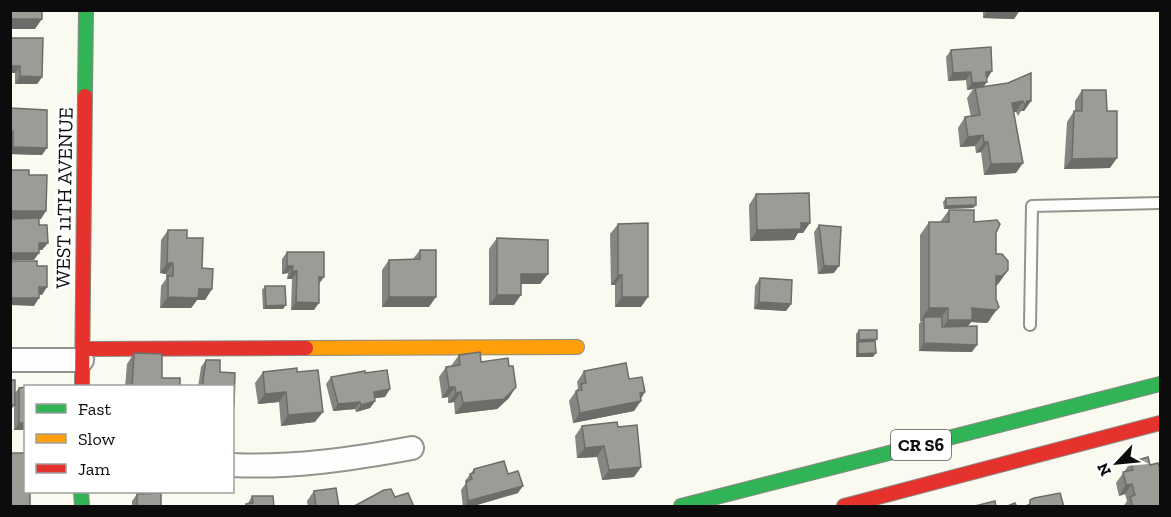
<svg xmlns="http://www.w3.org/2000/svg" width="1171" height="517" viewBox="0 0 1171 517" font-family="'Zilla Slab',serif">
  <style>
    .lines { fill: none; stroke-linecap: round; stroke-linejoin: round }
    .lane-casing { stroke: #93938f; stroke-width: 14 }
    .street-casing { stroke: #93938f; stroke-width: 26 }
    .fast-casing { stroke: #8a8a85; stroke-width: 16 }
    .slow-casing { stroke: #8a8a85; stroke-width: 16 }
    .jam-casing { stroke: #8a8a85; stroke-width: 16 }
    .lane { stroke: #fefefd; stroke-width: 10 }
    .street { stroke: #fefefd; stroke-width: 22 }
    .fast { stroke: #30b455; stroke-width: 14 }
    .slow { stroke: #ff9f0a; stroke-width: 14 }
    .jam { stroke: #e5322d; stroke-width: 14 }
    .wall { fill: #868581 }
    .shaded-wall { fill: #6d6c69 }
    .building { fill: #9c9b96; stroke: #6d6c69; stroke-width: 1.5 }
    .labels { text-anchor: middle; dominant-baseline: central; stroke-width: 6; stroke-linejoin: round; paint-order: stroke }
    .shield { fill: #fff; stroke: #555; stroke-width: 1.5 }
    .shield-label { font-size: 18px; font-weight: bold; fill: #0c0c0c }
    .street-label { font-size: 20px; fill: #0c0c0c; stroke: #fff }
  </style>
  <rect width="100%" height="100%" fill="#fafaf0"/>
  <g class="lines">
    <g class="lane-casing">
      <path id="lane" d="M1030,325L1032,206L1160,203"/>
    </g>
    <g class="street-casing">
      <g id="street">
        <path d="M10,360H82"/>
        <path d="M232,465C292,468 353,459 412,448"/>
      </g>
    </g>
    <g class="fast-casing">
      <g id="fast">
        <path d="M85,96L86,10"/>
        <path d="M81,492L82,506"/>
        <path d="M681,506L1160,384"/>
      </g>
    </g>
    <g class="slow-casing">
      <path id="slow" d="M306,348L577,347"/>
    </g>
    <g class="jam-casing">
      <g id="jam">
        <path d="M83,349L306,348"/>
        <path d="M82,386L85,96"/>
        <path d="M844,506L1160,423"/>
      </g>
    </g>
    <use href="#lane" class="lane"/>
    <use href="#street" class="street"/>
    <use href="#fast" class="fast"/>
    <use href="#slow" class="slow"/>
    <use href="#jam" class="jam"/>
  </g>
  <g class="wall">
    <path d="M983,10H1020L1014,19L983,18Z"/>
    <path d="M10,38L42,77L37,84H15V73H10Z"/>
    <path d="M951,50L987,79L983,86L1031,101L1024,111H1021L1018,116L1016,112H1014L1016,173L984,175L981,152L976,153L975,146L960,147L958,128L965,117H971L967,98L973,89L967,90L966,80L948,81L946,57Z"/>
    <path d="M1082,90L1107,111L1110,168L1064,169L1067,122L1074,111H1075V101Z"/>
    <path d="M10,108L42,155L10,154Z"/>
    <path d="M756,194L803,233H798L794,240L750,241L749,205Z"/>
    <path d="M946,198L976,205L973,208L944,209L943,202Z"/>
    <path d="M949,210L996,233V254L1008,270L996,286L990,320L987,323L971,322L967,327L972,352L919,351V324L921,321H920V235L929,222H940Z"/>
    <path d="M618,224L641,307H615V285H611L610,234Z"/>
    <path d="M819,225L834,273L818,274L814,232Z"/>
    <path d="M168,230L187,238L212,289L205,300H197L191,308H160L161,286L166,279V274L160,273L161,240Z"/>
    <path d="M497,238L540,284H521L514,305H489V249Z"/>
    <path d="M420,250L429,307H382V270L389,260L413,259Z"/>
    <path d="M287,252L319,284L314,310H291L292,279H287L288,273L282,274V259Z"/>
    <path d="M760,278L791,304L786,311L754,309L755,286Z"/>
    <path d="M265,286L283,309H263L262,290Z"/>
    <path d="M859,330L877,339L875,341L873,357H856V334Z"/>
    <path d="M134,353L162,378L180,387H125L127,364Z"/>
    <path d="M459,355L481,362L509,398L497,409L455,414L454,402L448,403V397L442,398L439,377L446,367L451,366Z"/>
    <path d="M206,360H220V372L235,373L234,406L232,409V387H198L201,367Z"/>
    <path d="M584,371L629,379L645,392L634,411L573,423L569,401L578,388L577,382Z"/>
    <path d="M263,372H297L315,422L281,426L279,402L258,404L255,383Z"/>
    <path d="M365,373L385,397L375,398V401L370,408L356,412L355,409L333,411L326,384L331,377Z"/>
    <path d="M11,380L15,393L19,388L26,430H14V406L10,411Z"/>
    <path d="M582,426L618,427L641,467L634,477L602,480L597,457L577,458L575,436Z"/>
    <path d="M1131,462L1161,507H1123L1127,501L1125,494L1119,496L1116,483Z"/>
    <path d="M474,469L508,474L518,493L470,507H463L461,490L466,483L465,481Z"/>
    <path d="M314,491L339,507H308L307,501Z"/>
    <path d="M137,494L161,507H132V501Z"/>
    <path d="M252,496L274,507H244L246,504L248,503Z"/>
  </g>
  <g class="shaded-wall">
    <path d="M988,10H1020L1014,19L983,18Z"/>
    <path d="M10,19H42L35,29H10Z"/>
    <path d="M10,66H20L15,73H10Z"/>
    <path d="M992,71L987,79H981L986,72Z"/>
    <path d="M971,72L966,80L948,81L953,73Z"/>
    <path d="M20,76L42,77L37,84H15Z"/>
    <path d="M987,82L982,89L975,88L973,89L967,90L972,83Z"/>
    <path d="M1023,101L1016,112L1005,113L1012,103Z"/>
    <path d="M1027,101H1031L1024,111H1021L1025,106Z"/>
    <path d="M983,135L975,146L960,147L968,137Z"/>
    <path d="M984,142H988L981,152L976,153Z"/>
    <path d="M13,147L47,148L42,155L10,154V151Z"/>
    <path d="M1117,158L1110,168L1064,169L1072,159Z"/>
    <path d="M1023,163L1016,173L984,175L991,164Z"/>
    <path d="M976,205L973,208L944,209L946,206Z"/>
    <path d="M10,211H46L41,219L10,218Z"/>
    <path d="M801,223H810L803,233H798L794,240L750,241L757,230Z"/>
    <path d="M39,243H48L42,250H34Z"/>
    <path d="M10,253H39L34,260H10Z"/>
    <path d="M167,263H173L166,274L160,273Z"/>
    <path d="M287,266H293L288,273L282,274Z"/>
    <path d="M824,266H839L834,273L818,274Z"/>
    <path d="M1008,270L999,283L993,289L996,276Z"/>
    <path d="M292,271H297L292,279H287Z"/>
    <path d="M521,274H548L540,284H514Z"/>
    <path d="M618,275H622L615,285H611Z"/>
    <path d="M319,277H324L319,284Z"/>
    <path d="M39,287H47L42,295L34,294Z"/>
    <path d="M199,289H212L205,300H197L191,308H160L168,297Z"/>
    <path d="M497,295H521L514,305H489Z"/>
    <path d="M389,297H436L429,307H382Z"/>
    <path d="M622,297H648L641,307H615Z"/>
    <path d="M10,298H39L34,306L10,305Z"/>
    <path d="M296,302L319,303L314,310H291Z"/>
    <path d="M759,302L791,304L786,311L754,309Z"/>
    <path d="M286,305L283,309H263L266,306Z"/>
    <path d="M999,307L987,323L971,322L963,333H939L948,320L972,308Z"/>
    <path d="M929,308H948L938,321L924,317L921,321H920Z"/>
    <path d="M877,339L874,343L858,342L859,340Z"/>
    <path d="M924,343L977,345L972,352L919,351Z"/>
    <path d="M876,353L873,357H856L858,354Z"/>
    <path d="M449,387H455L448,397L442,398Z"/>
    <path d="M516,387L509,398L497,409L455,414L463,403Z"/>
    <path d="M390,389L385,397L369,399L374,392Z"/>
    <path d="M286,392L279,402L258,404L265,394Z"/>
    <path d="M461,392L454,402L448,403L456,393Z"/>
    <path d="M645,392L638,401H641L634,411L573,423L580,413Z"/>
    <path d="M375,401L370,408L356,412L361,405Z"/>
    <path d="M360,402L355,409L333,411L338,404Z"/>
    <path d="M323,412L315,422L281,426L288,415Z"/>
    <path d="M19,423H26V430H14Z"/>
    <path d="M604,446L597,457L577,458L585,448Z"/>
    <path d="M641,467L634,477L602,480L609,470Z"/>
    <path d="M1132,484L1125,494L1119,496L1126,485Z"/>
    <path d="M523,486L518,493L470,507H465L468,501Z"/>
  </g>
  <g class="building">
    <rect x="10" y="10" width="32" height="9"/>
    <path d="M10,38H43L42,77L20,76V66H10Z"/>
    <path d="M991,47L992,71L986,72L987,82L972,83L971,72L953,73L951,50Z"/>
    <path d="M1031,73V101H1027L1025,106L1023,101L1012,103L1023,163L991,164L988,142H984L983,135L968,137L965,117L980,115L975,88L1008,83Z"/>
    <path d="M1082,90H1106L1107,111H1117V158L1072,159L1074,111H1082Z"/>
    <path d="M10,108L47,110V148L13,147V131H10Z"/>
    <path d="M10,170H29V175H47L46,211H10Z"/>
    <path d="M809,193L810,223H801V229L757,230L756,194Z"/>
    <path d="M976,197V205L946,206V198Z"/>
    <path d="M949,210H974V222L997,220L1000,224L996,233V254H1002L1008,261V270L1002,276H996V299L999,307L996,310L972,308V320H948V308H929V222H949Z"/>
    <path d="M39,218V225H47L48,243H39V253H10V219Z"/>
    <path d="M648,223V297H622V275H618V224Z"/>
    <path d="M819,225L841,227L839,266H824Z"/>
    <path d="M168,230H187V238H203L202,268L213,269L212,289H199L198,298L168,297V276H173V263H167Z"/>
    <path d="M497,238L548,240V274H521V295H497Z"/>
    <path d="M420,250H436V297H389V260L420,259Z"/>
    <path d="M287,252H324V277H319V303L296,302L297,271H292L293,266H287Z"/>
    <path d="M10,261H37V266H47V287H39V298H10Z"/>
    <path d="M760,278L792,280L791,304L759,302Z"/>
    <path d="M265,286H285L286,305L266,306Z"/>
    <path d="M924,317H942V327L977,326V345L924,343Z"/>
    <path d="M859,330H877V339L859,340Z"/>
    <path d="M875,341L876,353L858,354V342Z"/>
    <path d="M480,352L481,362L508,358L509,366H513L516,387L504,399L463,403L461,392L456,393L455,387H449L446,367L460,365L459,355Z"/>
    <path d="M134,353L162,354V378H180V387H132Z"/>
    <path d="M206,360H220V372L235,373L234,406H232V387H203V380Z"/>
    <path d="M626,363L629,379L642,377L645,392L640,393L641,401L580,413L576,391L582,390L581,384L586,383L584,371Z"/>
    <path d="M297,368V372L318,370L323,412L288,415L286,392L265,394L263,372Z"/>
    <path d="M10,369L11,380H15V405H10Z"/>
    <path d="M387,370L390,389L374,392L375,401L361,405L360,402L338,404L331,377L365,371V373Z"/>
    <path d="M26,387V423H19V388Z"/>
    <path d="M617,422L618,427L637,425L641,467L609,470L604,446L585,448L582,426Z"/>
    <path d="M10,453H26V492H30V507H10Z"/>
    <path d="M1148,457L1150,465L1158,463L1161,471V507H1133L1130,497L1135,495L1132,484L1126,485L1123,472L1133,470L1131,462Z"/>
    <path d="M504,461L508,474L518,471L523,486L468,501L466,482L472,479L470,474L474,473V469Z"/>
    <path d="M336,488L339,507H311L316,506L314,491Z"/>
    <path d="M391,489L395,497L408,493L414,507H357L356,505L384,490Z"/>
    <path d="M161,493V507H137V494Z"/>
    <path d="M1060,493L1064,507H1024L1030,504V500L1034,498Z"/>
    <path d="M252,496H273L274,507H246V504L253,503Z"/>
    <path d="M995,501L996,507L975,506Z"/>
    <path d="M1015,503L1017,507H1005Z"/>
  </g>
  <g class="labels">
    <rect class="shield" x="891" y="430" width="60" height="30" rx="4.5"/>
    <g class="shield-label">
      <text x="921" y="445">CR S6</text>
    </g>
    <g class="street-label">
      <text transform="translate(64 198) rotate(-89)">WEST 11TH AVENUE</text>
    </g>
  </g>
  <rect width="1171" height="517" fill="none" stroke="#0c0c0c" stroke-width="24"/>
  <rect x="24" y="385" width="210" height="108" fill="#ffffff" stroke="#9e9e9e" stroke-width="1.5"/>
  <rect x="36" y="404" width="30" height="9" fill="#30b455" stroke="#9e9e9e" stroke-width="1.5"/>
  <text x="78" y="415" font-size="18" fill="#0c0c0c">Fast</text>
  <rect x="36" y="434" width="30" height="9" fill="#ff9f0a" stroke="#9e9e9e" stroke-width="1.5"/>
  <text x="78" y="445" font-size="18" fill="#0c0c0c">Slow</text>
  <rect x="36" y="464" width="30" height="9" fill="#e5322d" stroke="#9e9e9e" stroke-width="1.5"/>
  <text x="78" y="475" font-size="18" fill="#0c0c0c">Jam</text>
  <g transform="translate(1117 463) rotate(244)" stroke="#ffffff" stroke-width="4.5" paint-order="stroke">
  <path d="M0-4.5L10 22L0 15L-10 22Z" fill="#0c0c0c"/>
  <text y="-9" font-size="16" font-weight="bold" text-anchor="middle" fill="#0c0c0c">N</text>
  </g>
</svg>
